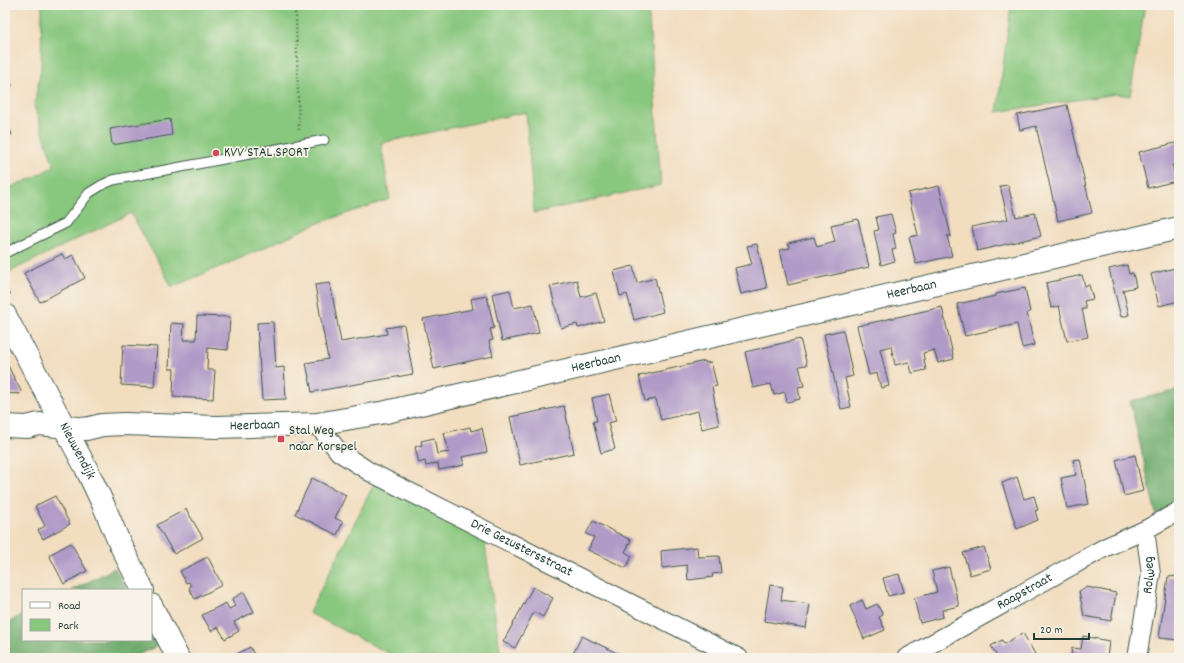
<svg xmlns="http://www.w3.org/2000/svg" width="1184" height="663" viewBox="0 0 1184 663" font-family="Dekko,sans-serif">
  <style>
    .green { fill: #88c77e; stroke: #548259 }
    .forest { fill: #6eac6d; stroke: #467450 }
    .building { fill: #b09ac7 }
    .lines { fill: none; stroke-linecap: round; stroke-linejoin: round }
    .service-casing { stroke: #3f5549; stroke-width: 11 }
    .minor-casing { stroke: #3f5549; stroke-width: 20 }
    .tertiary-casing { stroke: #3f5549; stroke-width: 24 }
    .path { stroke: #3f5549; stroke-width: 2.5; stroke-dasharray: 1 3; stroke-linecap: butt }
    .service { stroke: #fff; stroke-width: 9 }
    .minor { stroke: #fff; stroke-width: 18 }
    .tertiary { stroke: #fff; stroke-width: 22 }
    .poi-dot { fill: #d1495b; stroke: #f7f3e8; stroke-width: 1.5 }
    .labels { text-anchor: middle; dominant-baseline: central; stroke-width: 3.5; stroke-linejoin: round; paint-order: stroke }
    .poi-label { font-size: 14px; fill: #1f3d34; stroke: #f7f3e8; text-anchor: start }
    .street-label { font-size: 14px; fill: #1f3d34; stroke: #f7f3e8 }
  </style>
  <rect width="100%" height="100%" fill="#f7f3e8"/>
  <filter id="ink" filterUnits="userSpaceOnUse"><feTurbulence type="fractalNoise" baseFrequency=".025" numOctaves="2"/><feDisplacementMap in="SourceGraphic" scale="8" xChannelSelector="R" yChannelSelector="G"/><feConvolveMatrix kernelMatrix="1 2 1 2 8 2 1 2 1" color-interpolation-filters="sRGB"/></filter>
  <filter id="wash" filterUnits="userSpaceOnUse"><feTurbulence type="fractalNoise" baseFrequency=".012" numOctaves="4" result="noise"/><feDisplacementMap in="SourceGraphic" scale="16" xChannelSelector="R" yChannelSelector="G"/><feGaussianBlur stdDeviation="0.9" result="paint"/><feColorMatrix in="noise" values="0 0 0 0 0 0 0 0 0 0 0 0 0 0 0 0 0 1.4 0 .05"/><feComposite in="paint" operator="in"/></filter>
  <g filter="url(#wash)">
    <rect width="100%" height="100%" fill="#f2ddbf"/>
    <g class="green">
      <path d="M42,5H648L661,185L534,213L526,112L381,143L390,199L316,224L241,258L172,287L131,213L5,274V189L31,179L54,166L34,106L41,69Z"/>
      <path d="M1011,5H1145L1130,96L1116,94L997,112Z"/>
      <path d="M375,482L484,537L501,658H398L309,613Z"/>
    </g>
    <g class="forest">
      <path d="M1179,390V500L1156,515L1130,401Z"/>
      <path d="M115,568L127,590H72Z"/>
      <path d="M23,615V640H151V635L157,646L133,658H5V624Z"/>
    </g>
    <g id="blocks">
      <g class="building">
        <path d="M5,72L12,86L5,89Z"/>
        <path d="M1067,105L1092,213L1058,221L1036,126L1020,130L1017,115Z"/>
        <path d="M170,119L172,135L112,145L110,129Z"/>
        <path d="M6,123L12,134L6,137L9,143L5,146Z"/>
        <path d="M1179,142V163L1172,165L1176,181L1148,188L1139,152Z"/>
        <path d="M1008,185L1016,217L1035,213L1041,236L977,251L972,227L1008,219L1000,186Z"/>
        <path d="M939,186L951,236H947L952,256L916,264L909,237L918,235L908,193Z"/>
        <path d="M891,214L896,233L893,234L896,249L892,250L895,261L881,265L874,231L879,230L876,217Z"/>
        <path d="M858,219L869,267L788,285L780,250L790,248L788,243L814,237L817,247L835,242L831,225Z"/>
        <path d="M757,244L767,288L741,294L735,268L752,264L747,246Z"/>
        <path d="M62,254L65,259L73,255L85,278L40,302L24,273Z"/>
        <path d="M1127,265L1129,274L1133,273L1136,287L1123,290L1129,315L1121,317L1109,269Z"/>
        <path d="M633,266L637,283L655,278L663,312L634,320L627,294L620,296L614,271Z"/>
        <path d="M1179,267V301L1159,306L1151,274Z"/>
        <path d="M1082,275L1085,286L1089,285L1093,299L1084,301L1086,309H1082L1088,337L1067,341L1059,306L1051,308L1046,283Z"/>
        <path d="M577,280L581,297L596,293L604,321L578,328L577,324L561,328L550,286Z"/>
        <path d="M330,283L341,342L387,334L386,328L404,325L413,374L312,392L306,363L328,359L315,285Z"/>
        <path d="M1025,288L1030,312L1027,313L1034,345L1022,348L1017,324L965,336L957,304L996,296V294Z"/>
        <path d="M510,290L514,308L533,304L539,333L502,341L492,294Z"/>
        <path d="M487,296L494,328L490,329L493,340L489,341L493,356L434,369L423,319L473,309L471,299Z"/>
        <path d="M942,307L954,359L938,363L934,350L923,353L926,370L912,373L909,362L895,365L891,346L880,349L889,386L881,388L877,373L869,375L857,326Z"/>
        <path d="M197,316L230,317L228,350L208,348L207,370H215L213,399L173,397L174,369H169L171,323L184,324L183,340H196Z"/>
        <path d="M273,322L276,368L284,367L286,399L262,400L257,323Z"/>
        <path d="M843,330L853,376L845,378L851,407L841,409L824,334Z"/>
        <path d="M800,339L807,365L799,366L804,386L798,387L800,399L787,402L785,392L774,395L771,384L753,388L745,352Z"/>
        <path d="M123,345L157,347L154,387L121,385Z"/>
        <path d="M5,360L21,391L20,394L5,393Z"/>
        <path d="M705,361L706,363L711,362L717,386L712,387L719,425L702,429L698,411L661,420L656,399L645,401L639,376Z"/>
        <path d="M609,394L616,421L608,423L615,449L601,453L593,421H597L592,398Z"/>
        <path d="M564,406L574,453L520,465L510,417Z"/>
        <path d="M470,427L471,431L482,428L487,452L462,457L464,465L439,470L438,463L426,466L425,461L419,463L415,447L422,445L421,441L434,438L437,454L449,452L444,433Z"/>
        <path d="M302,444L303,449H295L294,445Z"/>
        <path d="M1135,455L1143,491L1124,496L1116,460Z"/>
        <path d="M1080,459L1089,504L1067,508L1061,478L1076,475L1073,460Z"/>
        <path d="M1017,477L1024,499L1034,496L1038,510L1035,511L1038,520L1017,529L1002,483Z"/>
        <path d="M312,478L346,495L335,518L343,522L337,535L295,514Z"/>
        <path d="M55,496L70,524L43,539L38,530L45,526L35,506Z"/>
        <path d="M186,509L203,538L174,554L157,525Z"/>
        <path d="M593,521L631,540L625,552L632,556L626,568L588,550L594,537L586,534Z"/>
        <path d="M71,543L87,571L64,584L49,555Z"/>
        <path d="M697,547L698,557L719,556L721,573L712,574L713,577L688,580L687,565L662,568L661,551Z"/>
        <path d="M984,547L991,569L970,575L963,553Z"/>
        <path d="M208,557L222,585L195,599L189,588L191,586L189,582L186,583L180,571Z"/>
        <path d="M949,567L959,606L942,610L943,617L920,623L914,598L937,592L932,571Z"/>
        <path d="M899,574L904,592L888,596L883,578Z"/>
        <path d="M1179,576V640L1159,638L1168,577Z"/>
        <path d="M770,585L783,587L781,600L810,604L806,628L764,621Z"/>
        <path d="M533,587L553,598L543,617L534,612L515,648L503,642Z"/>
        <path d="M1087,587L1116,593L1111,621L1084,616L1079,591Z"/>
        <path d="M244,592L254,612L234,622L239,631L225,639L218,627L211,631L202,615L226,603L229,609L235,606L232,599Z"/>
        <path d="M862,600L866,609L877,604L883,615L879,617L885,630L864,639L850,606Z"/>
        <path d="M1023,633L1035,654L1028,658H998L991,646L1002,640L1004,644Z"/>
        <path d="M582,636L623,656L622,658H571Z"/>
        <path d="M1083,636L1109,641L1107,658L1071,656L1072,648L1081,649Z"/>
        <path d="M250,647L256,658H230Z"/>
      </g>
    </g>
  </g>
  <g filter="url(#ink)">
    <use href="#blocks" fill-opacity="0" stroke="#3f5549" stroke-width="1"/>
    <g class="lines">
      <g class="service-casing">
        <path id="service" d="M5,253L66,223L89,193L102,185L113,180L324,140"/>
      </g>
      <g class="minor-casing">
        <g id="minor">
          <path id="s1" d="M317,424L339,452L370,472L739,658"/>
          <path id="s2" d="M906,658L1104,548L1145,530"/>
          <path id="s3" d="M1137,658L1151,574L1145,530L1179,511"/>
        </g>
      </g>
      <g class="tertiary-casing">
        <g id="tertiary">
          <path id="s4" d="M5,315L86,468L104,506L119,542L143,590"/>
          <path id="s5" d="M5,426L27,427L39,424L86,429L102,425L124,424L217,427L317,424L386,412L1179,228"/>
          <path d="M151,605L178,658"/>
        </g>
      </g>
      <g class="path">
        <path d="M293,5L296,17L299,132"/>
        <path d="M5,287L10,295"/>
      </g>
      <use href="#service" class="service"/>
      <use href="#minor" class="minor"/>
      <use href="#tertiary" class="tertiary"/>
    </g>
  </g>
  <g class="poi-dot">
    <circle cx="216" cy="153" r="4"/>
    <rect x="277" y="435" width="8" height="8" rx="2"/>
  </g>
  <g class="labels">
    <g class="poi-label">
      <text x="224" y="153">KVV STAL SPORT</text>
      <text x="289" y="431">Stal Weg<tspan x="289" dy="16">naar Korspel</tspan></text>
    </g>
    <g class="street-label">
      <text stroke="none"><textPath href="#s5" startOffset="923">Heerbaan</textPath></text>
      <text stroke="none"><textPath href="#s5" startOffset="599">Heerbaan</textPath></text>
      <text stroke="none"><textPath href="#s5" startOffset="251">Heerbaan</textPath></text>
      <text stroke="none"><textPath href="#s4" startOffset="154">Nieuwendijk</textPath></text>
      <text stroke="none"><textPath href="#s1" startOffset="242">Drie Gezustersstraat</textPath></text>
      <text stroke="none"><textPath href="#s3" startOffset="84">Rolweg</textPath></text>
      <text stroke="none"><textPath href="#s2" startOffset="136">Raapstraat</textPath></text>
    </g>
  </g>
  <rect width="1184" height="663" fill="none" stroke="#f7f3e8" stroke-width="20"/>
  <rect x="22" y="589" width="130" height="52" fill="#f7f3e8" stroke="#a1aaa0"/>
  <rect x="30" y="602" width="20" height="6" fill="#ffffff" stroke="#a1aaa0"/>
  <text x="58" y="609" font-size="12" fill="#1f3d34">Road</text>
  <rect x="30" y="619" width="20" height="12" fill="#88c77e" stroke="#a1aaa0"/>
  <text x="58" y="629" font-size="12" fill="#1f3d34">Park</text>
  <path d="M1034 633v6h55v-6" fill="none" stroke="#1f3d34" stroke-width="2"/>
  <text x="1040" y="633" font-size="12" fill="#1f3d34" stroke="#f7f3e8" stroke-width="3" paint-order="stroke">20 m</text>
</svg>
